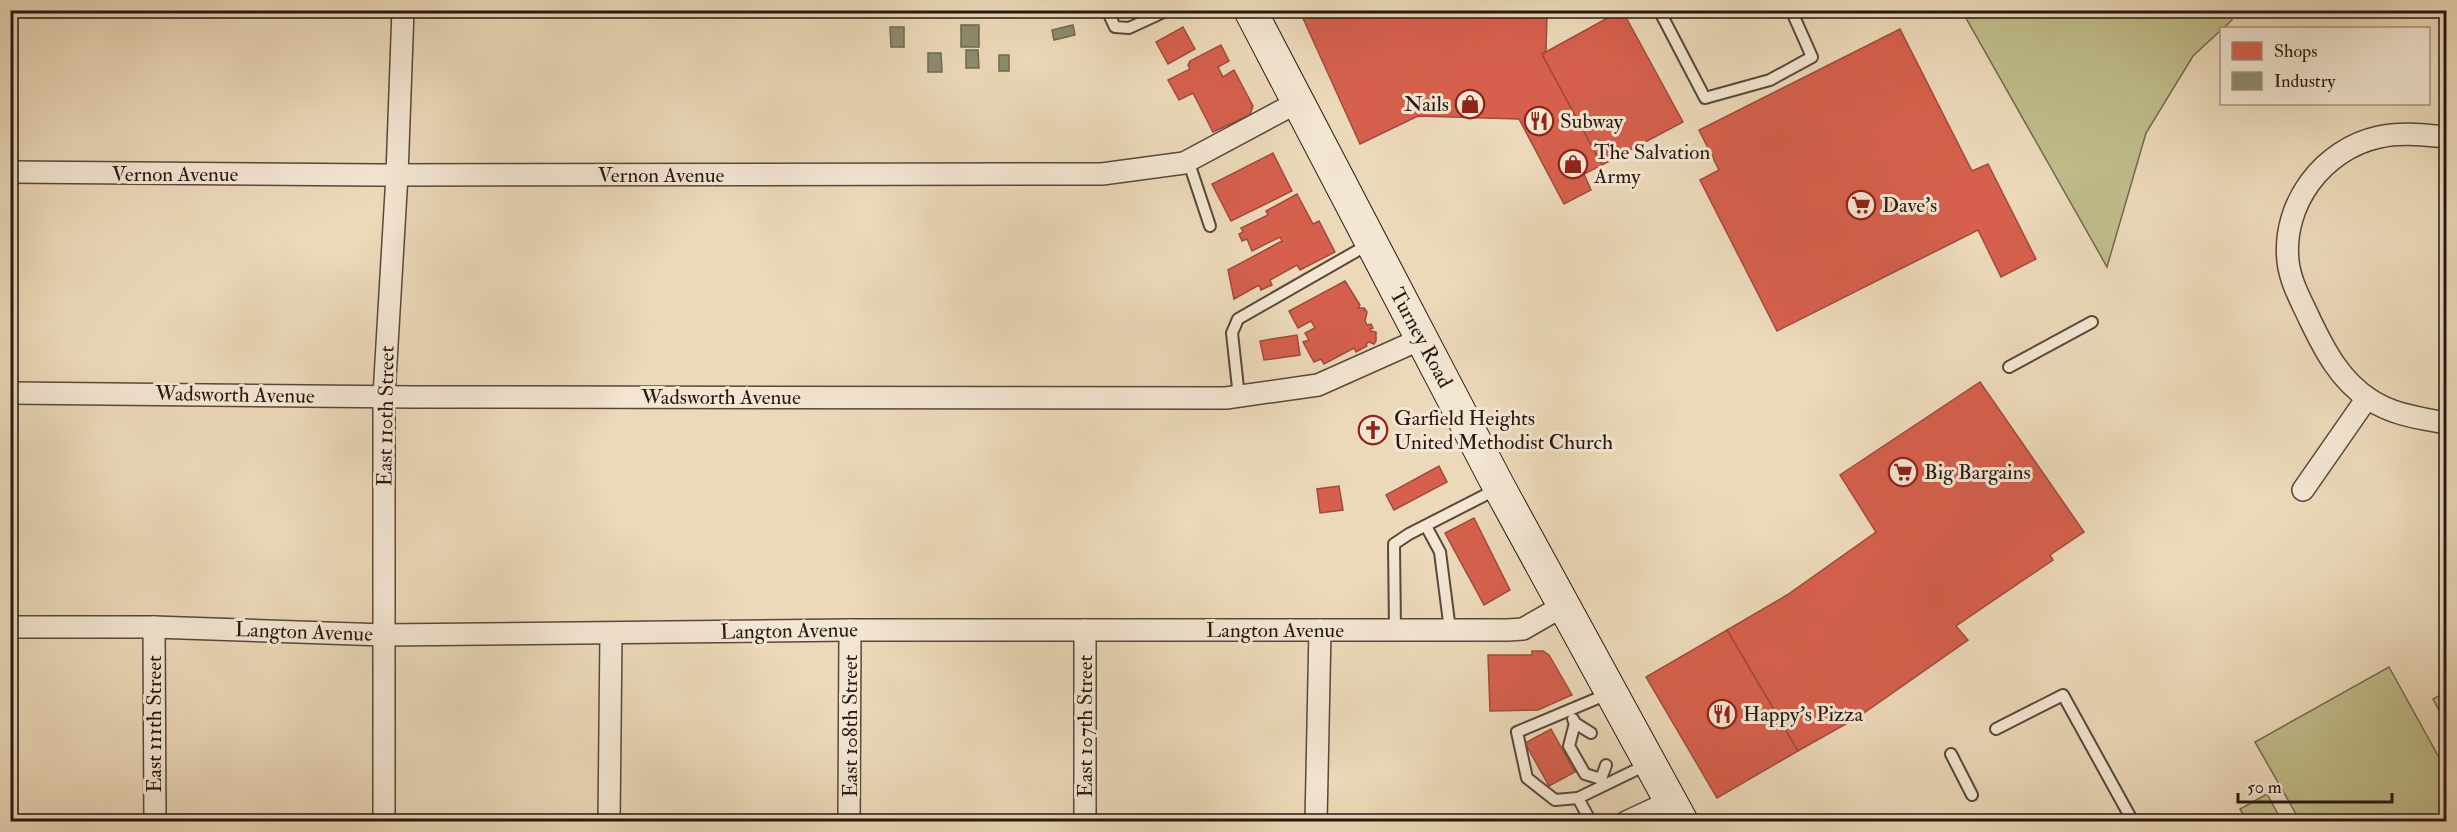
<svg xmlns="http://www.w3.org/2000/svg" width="2457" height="832" viewBox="0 0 2457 832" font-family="'IM FELL Double Pica',serif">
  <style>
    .green { fill: #bfbd8a; stroke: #726a4e; stroke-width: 1.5 }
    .shops { fill: #d6604d; stroke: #a14a3b; stroke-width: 1.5 }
    .industry { fill: #8c8c6e; stroke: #6d6952; stroke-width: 1.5 }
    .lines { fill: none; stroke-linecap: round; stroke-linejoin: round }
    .lane-casing { stroke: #58483c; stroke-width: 14 }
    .street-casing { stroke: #58483c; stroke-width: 24 }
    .secondary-casing { stroke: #261812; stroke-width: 34 }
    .lane { stroke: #f3e6d2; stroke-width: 10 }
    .street { stroke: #f3e6d2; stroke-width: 21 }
    .secondary { stroke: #f3e6d2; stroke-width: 32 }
    .labels { text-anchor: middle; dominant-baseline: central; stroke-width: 6; stroke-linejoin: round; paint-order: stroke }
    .poi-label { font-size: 21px; fill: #261812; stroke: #f3e6d2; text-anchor: start }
    .street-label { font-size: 21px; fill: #261812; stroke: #f3e6d2 }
  </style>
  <rect width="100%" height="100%" fill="#ecd9b9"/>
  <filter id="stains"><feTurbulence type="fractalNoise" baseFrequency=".00333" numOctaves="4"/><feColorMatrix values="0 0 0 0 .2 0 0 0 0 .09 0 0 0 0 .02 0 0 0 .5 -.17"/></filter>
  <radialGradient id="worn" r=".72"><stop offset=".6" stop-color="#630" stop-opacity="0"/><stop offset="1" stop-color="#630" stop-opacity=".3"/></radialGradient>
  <g class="green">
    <path d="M1962,11H2232V20L2193,56L2146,133L2107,267Z"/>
    <path d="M2389,667L2446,770V821H2300L2255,742Z"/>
    <path d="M2446,692V724L2433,699Z"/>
    <path d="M2267,794L2282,821H2247L2240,809Z"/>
  </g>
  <g class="shops">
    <path d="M1311,10L1547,14L1546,51L1542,54L1602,165L1584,174L1591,190L1564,204L1519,119L1418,116L1360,144L1302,16Z"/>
    <path d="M1622,10L1683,122L1602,165L1542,54Z"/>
    <path d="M1183,27L1195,49L1168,64L1156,42Z"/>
    <path d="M1900,29L1972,171L1988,164L2036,259L2001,277L1978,230L1777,331L1700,180L1719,170L1699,130Z"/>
    <path d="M1221,45L1229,61L1218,67L1223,77L1234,70L1253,106L1250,115L1213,132L1193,93L1179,100L1168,80L1190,69L1188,65L1190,61Z"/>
    <path d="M1273,153L1292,191L1231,221L1212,184Z"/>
    <path d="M1297,194L1313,224L1319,221L1335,252L1300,270L1297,265L1270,280L1272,285L1261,290L1259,285L1234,299L1228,270L1282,241L1280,237L1252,251L1247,239L1242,241L1239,234L1243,232L1241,228L1268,215L1266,211Z"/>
    <path d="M1345,281L1360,305L1358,308H1364V310L1365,309L1367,312L1365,321L1367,325L1371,324L1373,328L1370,329L1371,331L1376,332V341L1374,344L1369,342L1366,344L1367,346L1356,352L1354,348L1324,364L1321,359L1314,362L1303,342L1309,340L1305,333L1315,328L1311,321L1298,328L1289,311Z"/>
    <path d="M1297,335L1300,355L1264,360L1260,341Z"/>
    <path d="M1980,382L2084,532L2050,555L2053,560L1956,626L1968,640L1858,717L1798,751L1727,630L1787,595L1876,532L1840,475Z"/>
    <path d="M1439,466L1447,482L1394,510L1386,495Z"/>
    <path d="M1339,486L1343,510L1320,513L1317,489Z"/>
    <path d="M1474,518L1510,590L1484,605L1445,533Z"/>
    <path d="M1727,630L1798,751L1717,798L1646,677Z"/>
    <path d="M1532,651H1543L1549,655L1572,695L1538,710L1490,711L1488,655H1532Z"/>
    <path d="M1551,729L1575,772L1549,786L1525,743Z"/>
  </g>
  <g class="industry">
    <rect x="961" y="25" width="18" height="22"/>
    <path d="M1073,25L1075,35L1054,40L1052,30Z"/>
    <path d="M890,27H904V47H891Z"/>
    <path d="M966,50H978L979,68H966Z"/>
    <path d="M928,53H941L942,72H928Z"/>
    <rect x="999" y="55" width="10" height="16"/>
  </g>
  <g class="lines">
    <g class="lane-casing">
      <g id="lane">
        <path d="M1107,10L1115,27L1129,28L1168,10"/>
        <path d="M1659,10L1705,98L1770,80L1812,57L1792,12"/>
        <path d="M1188,160L1210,226"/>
        <path d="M2009,367L2092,322"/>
        <path d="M1239,397L1232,333L1238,319L1369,244"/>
        <path d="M1426,526L1440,552L1450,630"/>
        <path d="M1395,631L1394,544L1409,534L1497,489"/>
        <path d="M1573,719L1575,723L1591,733"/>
        <path d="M1575,723L1569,746L1585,774L1601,779"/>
        <path d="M1996,729L2063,695L2132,820"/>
        <path d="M1951,754L1972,795"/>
        <path d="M1604,785L1601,779L1606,765"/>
        <path d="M1578,798L1648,764"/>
        <path d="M1591,822L1578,798L1555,800L1527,778L1517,732L1610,693"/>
      </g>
    </g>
    <g class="street-casing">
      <g id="street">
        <path d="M2446,137C2424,135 2401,132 2379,137C2323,149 2282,204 2288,261C2290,282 2302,302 2310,320C2325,351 2340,380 2369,399C2393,415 2419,418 2446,423"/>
        <path d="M10,172L380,175L1102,174L1184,163L1296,103"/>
        <path d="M10,393L413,397L1226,398L1318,385L1421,339"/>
        <path d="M2303,490L2367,398"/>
        <path d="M10,627H154L384,635L850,630H1508L1523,629L1563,606"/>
        <path d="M154,627L155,822"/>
        <path d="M384,822V396L397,175L403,10"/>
        <path d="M609,822L611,634"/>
        <path d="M849,822L850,630"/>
        <path d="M1085,822V630"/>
        <path d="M1316,822L1320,630"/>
        <path d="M1626,822L1671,801"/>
      </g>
    </g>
    <g class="secondary-casing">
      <path id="secondary" d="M1250,10L1499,487L1682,822"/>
    </g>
    <use href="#lane" class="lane"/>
    <use href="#street" class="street"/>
    <use href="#secondary" class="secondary"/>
  </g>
  <defs>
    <g id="shop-ring" transform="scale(1.5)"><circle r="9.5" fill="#f3e6d2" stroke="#8f2418" stroke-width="1.5"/><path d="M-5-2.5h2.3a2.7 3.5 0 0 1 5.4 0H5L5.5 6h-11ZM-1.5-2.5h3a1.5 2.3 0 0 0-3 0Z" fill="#8f2418"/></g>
    <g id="restaurant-ring" transform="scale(1.5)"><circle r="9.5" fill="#f3e6d2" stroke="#8f2418" stroke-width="1.5"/><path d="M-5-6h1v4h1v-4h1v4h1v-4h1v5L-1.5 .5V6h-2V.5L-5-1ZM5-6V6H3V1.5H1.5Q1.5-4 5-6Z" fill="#8f2418"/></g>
    <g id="supermarket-ring" transform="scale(1.5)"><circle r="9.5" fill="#f3e6d2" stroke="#8f2418" stroke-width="1.5"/><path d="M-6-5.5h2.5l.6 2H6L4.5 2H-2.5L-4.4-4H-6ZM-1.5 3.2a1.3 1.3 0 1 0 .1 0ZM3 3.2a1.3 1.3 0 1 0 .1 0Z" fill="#8f2418"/></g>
    <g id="church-ring" transform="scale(1.5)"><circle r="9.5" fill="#f3e6d2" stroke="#8f2418" stroke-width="1.5"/><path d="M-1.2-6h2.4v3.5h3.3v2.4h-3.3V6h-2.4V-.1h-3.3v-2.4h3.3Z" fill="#8f2418"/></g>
  </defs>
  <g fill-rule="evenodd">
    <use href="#shop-ring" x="1470" y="104"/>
    <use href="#restaurant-ring" x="1539" y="121"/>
    <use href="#shop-ring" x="1573" y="164"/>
    <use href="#supermarket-ring" x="1861" y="205"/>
    <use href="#church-ring" x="1373" y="430"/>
    <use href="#supermarket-ring" x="1903" y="472"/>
    <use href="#restaurant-ring" x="1722" y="714"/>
  </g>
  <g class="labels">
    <g class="poi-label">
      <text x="1449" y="104" text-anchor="end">Nails</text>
      <text x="1560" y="121">Subway</text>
      <text x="1594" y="152">The Salvation<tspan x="1594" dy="24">Army</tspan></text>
      <text x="1882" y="205">Dave's</text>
      <text x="1394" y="418">Garfield Heights<tspan x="1394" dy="24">United Methodist Church</tspan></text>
      <text x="1924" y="472">Big Bargains</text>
      <text x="1743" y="714">Happy's Pizza</text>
    </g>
    <g class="street-label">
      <text x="175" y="174">Vernon Avenue</text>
      <text x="661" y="175">Vernon Avenue</text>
      <text transform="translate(1421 338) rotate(62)">Turney Road</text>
      <text transform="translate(235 395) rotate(1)">Wadsworth Avenue</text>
      <text x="721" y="397">Wadsworth Avenue</text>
      <text transform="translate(386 416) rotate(-89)">East 110th Street</text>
      <text x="1275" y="630">Langton Avenue</text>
      <text transform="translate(789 631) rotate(-1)">Langton Avenue</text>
      <text transform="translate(304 632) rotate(2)">Langton Avenue</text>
      <text transform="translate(154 724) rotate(-90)">East 111th Street</text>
      <text transform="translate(850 726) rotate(-90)">East 108th Street</text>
      <text transform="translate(1085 726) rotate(-90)">East 107th Street</text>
    </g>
  </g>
  <rect width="2457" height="832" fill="none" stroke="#ecd9b9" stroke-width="36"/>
  <rect x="12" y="12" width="2433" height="808" fill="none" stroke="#261812" stroke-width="3"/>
  <rect x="18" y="18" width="2421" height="796" fill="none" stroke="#261812" stroke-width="1.5"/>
  <rect x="2220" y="27" width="210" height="78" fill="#f3e6d2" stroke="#a19485" stroke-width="1.5"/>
  <rect x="2232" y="42" width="30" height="18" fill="#d6604d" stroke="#a19485" stroke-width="1.5"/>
  <text x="2274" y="57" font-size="18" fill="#261812">Shops</text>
  <rect x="2232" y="72" width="30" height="18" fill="#8c8c6e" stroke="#a19485" stroke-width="1.5"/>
  <text x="2274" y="87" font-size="18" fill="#261812">Industry</text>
  <path d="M2238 793v9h154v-9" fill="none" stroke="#261812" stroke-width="3"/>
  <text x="2247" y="793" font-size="18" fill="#261812" stroke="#f3e6d2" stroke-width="4.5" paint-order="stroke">50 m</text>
  <rect width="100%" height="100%" filter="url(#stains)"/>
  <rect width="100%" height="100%" fill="url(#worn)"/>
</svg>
